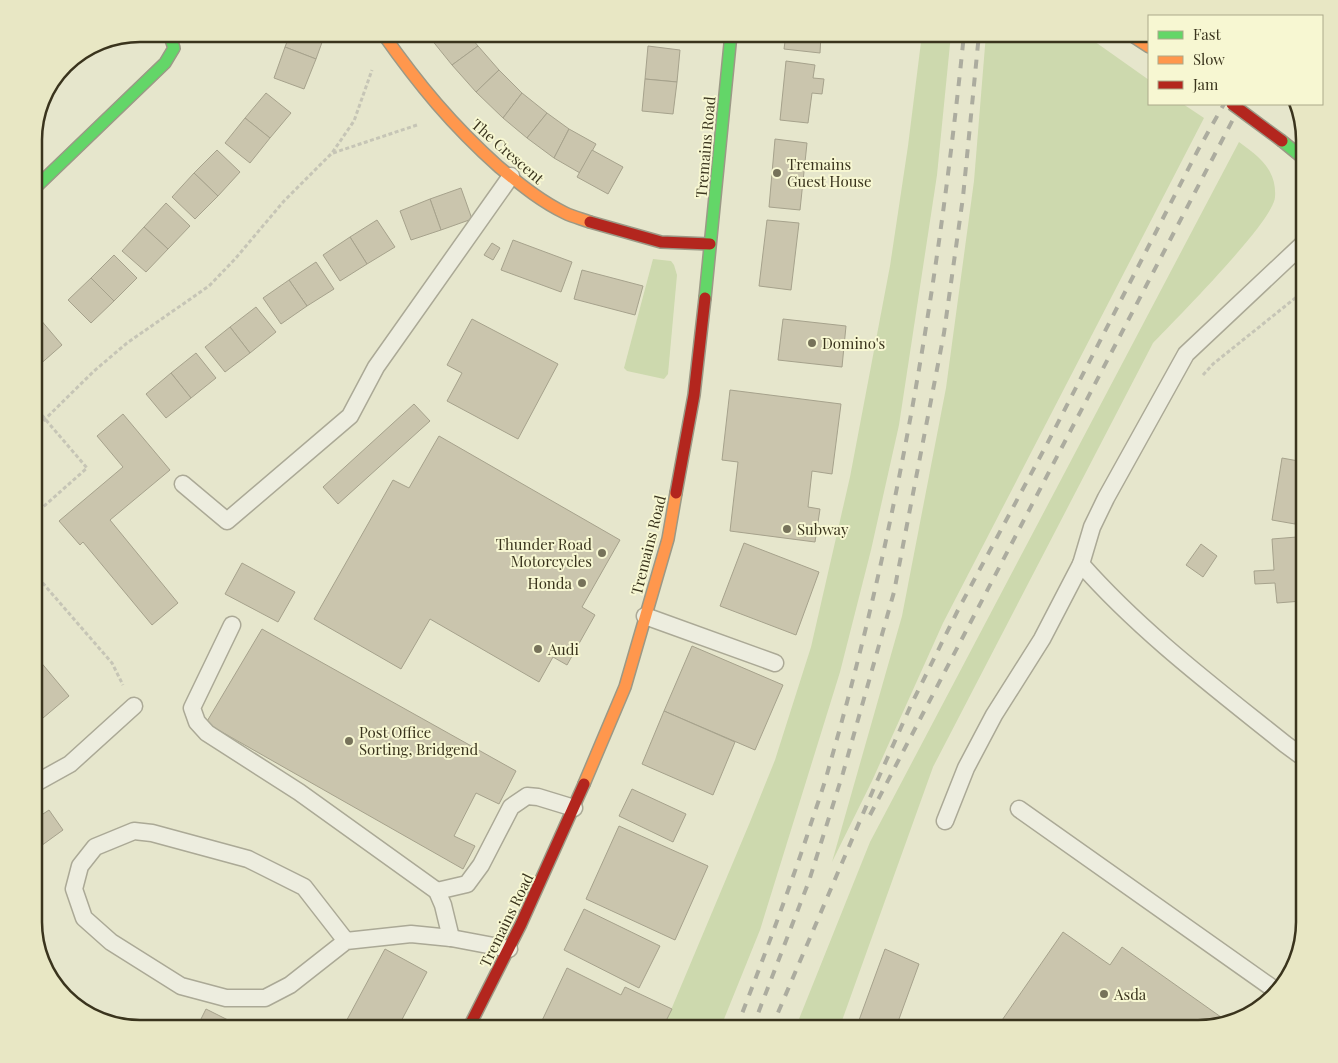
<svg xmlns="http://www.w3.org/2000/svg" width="1338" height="1063" viewBox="0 0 1338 1063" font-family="'Playfair Display',serif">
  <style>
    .green { fill: #cdd9ae }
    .building { fill: #cac5ad; stroke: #a6a28c }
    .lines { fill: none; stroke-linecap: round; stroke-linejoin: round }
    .lane-casing { stroke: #aba996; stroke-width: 19 }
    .fast-casing { stroke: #9b9986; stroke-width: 14 }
    .slow-casing { stroke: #9b9986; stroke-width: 14 }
    .jam-casing { stroke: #9b9986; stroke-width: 14 }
    .path { stroke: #c6c5b6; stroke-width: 3; stroke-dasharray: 4 2.5; stroke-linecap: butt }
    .lane { stroke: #ededdf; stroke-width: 16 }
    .fast { stroke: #63d668; stroke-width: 11 }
    .slow { stroke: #ff974d; stroke-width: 11 }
    .jam { stroke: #b3261e; stroke-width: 11 }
    .rail { stroke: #acac9f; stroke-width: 4; stroke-dasharray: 9 9; stroke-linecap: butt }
    .jam-bridge-casing { stroke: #9b9986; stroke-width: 14; stroke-linecap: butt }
    .jam-bridge { stroke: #b3261e; stroke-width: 11 }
    .poi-dot { fill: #76725a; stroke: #f7f7d2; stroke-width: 2 }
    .labels { text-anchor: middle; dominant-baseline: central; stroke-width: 4; stroke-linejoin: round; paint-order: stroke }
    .street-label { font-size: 15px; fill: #3a341d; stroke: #f7f7d2 }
    .poi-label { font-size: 15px; fill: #3a341d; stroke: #f7f7d2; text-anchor: start }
    .rim { fill: none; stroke: #3a341d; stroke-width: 2.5 }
  </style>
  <rect width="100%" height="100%" fill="#e6e6cc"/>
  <g class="green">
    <path d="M922,34H951L937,175L899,425L871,550L840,672L760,930L720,1029H663L750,822L775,760L811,647L850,477L890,266L908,146Z"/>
    <path d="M986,34H1084L1149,80V104H1183L1204,118L943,623L872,781L832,862L902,616L946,388L974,181Z"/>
    <path d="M1239,142C1258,156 1277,169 1275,197C1274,221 1174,321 1153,343L933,767L839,1029H795L870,842Z"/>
    <path d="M653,259L671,261L674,265L677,275L668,374L664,379L627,371L624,368Z"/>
  </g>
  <g class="building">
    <path d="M290,34H325L316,59L285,47Z"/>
    <path d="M439,34H468L478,46L452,65L431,39Z"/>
    <path d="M650,34H682V39L650,36Z"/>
    <path d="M786,34H821L820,53L784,49Z"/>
    <path d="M478,46L499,70L476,92L452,65Z"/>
    <path d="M648,46L680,50L677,82L645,79Z"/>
    <path d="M285,47L316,59L304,89L274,78Z"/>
    <path d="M786,61L815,65L813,78L824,79L822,94L812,93L808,123L780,120Z"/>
    <path d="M499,70L522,93L503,118L476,92Z"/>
    <path d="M645,79L677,82L673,114L642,111Z"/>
    <path d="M266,93L291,113L270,138L245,118Z"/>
    <path d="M522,93L547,113L527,138L503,118Z"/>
    <path d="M547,113L569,129L554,158L527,138Z"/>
    <path d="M245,118L270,138L250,163L225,143Z"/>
    <path d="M569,129L596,144L580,173L554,158Z"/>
    <path d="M775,139L807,143L800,210L769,207Z"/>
    <path d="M217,150L240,172L218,196L194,173Z"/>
    <path d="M592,150L623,167L608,194L577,177Z"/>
    <path d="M194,173L218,196L195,219L172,197Z"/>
    <path d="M461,188L472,219L441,230L430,199Z"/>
    <path d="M430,199L441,230L411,240L400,211Z"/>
    <path d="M166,203L190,226L168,249L144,227Z"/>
    <path d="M377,220L395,247L367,264L350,237Z"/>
    <path d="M767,220L799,223L791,290L759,286Z"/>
    <path d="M144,227L168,249L146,272L122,251Z"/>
    <path d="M350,237L367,264L340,281L323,255Z"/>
    <path d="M513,240L572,262L561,292L501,270Z"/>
    <path d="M492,243L500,248L493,260L484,255Z"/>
    <path d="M114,255L137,278L114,301L91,278Z"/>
    <path d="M316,262L334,289L307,306L289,280Z"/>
    <path d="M582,270L643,286L635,315L574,299Z"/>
    <path d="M91,278L114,301L91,323L68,300Z"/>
    <path d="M289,280L307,306L281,324L263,298Z"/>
    <path d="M256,307L276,332L250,353L230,327Z"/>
    <path d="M34,312L62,345L37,367L34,364Z"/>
    <path d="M472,319L558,364L518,439L447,401L462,373L447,365Z"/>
    <path d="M783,319L846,326L842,367L778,360Z"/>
    <path d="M230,327L250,353L225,372L205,347Z"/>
    <path d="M196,353L216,378L191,398L171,373Z"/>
    <path d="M171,373L191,398L166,418L146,394Z"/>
    <path d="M730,390L841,404L832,474L812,471L808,507L820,509L815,542L730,531L738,462L722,460Z"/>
    <path d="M414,404L430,421L338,504L323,487Z"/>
    <path d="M123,414L170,470L110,520L178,603L152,625L83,542L80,545L59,521L123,467L97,436Z"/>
    <path d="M1304,419V437L1296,430Z"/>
    <path d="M439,436L620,540L582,607L595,615L567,665L553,657L539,682L430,619L401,669L314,619L393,480L409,488Z"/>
    <path d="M1282,458L1304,462L1302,483L1304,484V514L1297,513L1295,524L1272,520Z"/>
    <path d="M1297,537L1298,553L1304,552V588H1301L1302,601L1277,603L1275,583L1255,584L1254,571L1274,570L1272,539Z"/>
    <path d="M744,543L819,572L796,635L720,606Z"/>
    <path d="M1201,544L1217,556L1203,577L1186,565Z"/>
    <path d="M242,563L295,592L278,622L225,594Z"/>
    <path d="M262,629L516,771L499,804L476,793L454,836L475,846L463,869L206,723Z"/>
    <path d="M692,646L783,685L755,750L664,711Z"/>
    <path d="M34,654L69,696L43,718L34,707Z"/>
    <path d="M664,711L735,742L713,795L642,764Z"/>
    <path d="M632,789L686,814L673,842L619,816Z"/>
    <path d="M49,810L63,830L34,851V820Z"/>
    <path d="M619,826L708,866L675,940L586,899Z"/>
    <path d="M584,909L660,946L639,988L564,950Z"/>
    <path d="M1063,932L1110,965L1122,947L1228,1022L1198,1029H925L998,1026Z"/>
    <path d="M385,949L427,972L397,1029H342Z"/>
    <path d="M885,949L919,964L899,1019L910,1029H861L858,1023Z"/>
    <path d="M567,968L621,995L625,987L672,1009L662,1029H538Z"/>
    <path d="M206,1009L246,1029H196Z"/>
  </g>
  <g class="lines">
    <g class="lane-casing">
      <g id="lane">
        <path d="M183,484L227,521L350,416L376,367L511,176"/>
        <path d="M645,616L775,663"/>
        <path d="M232,625L192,708L197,722L207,733L299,792L437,891L443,905L451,938"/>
        <path d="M1304,758L1285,744C1214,687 1141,632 1081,564L1092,527L1106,498L1186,354L1304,243"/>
        <path d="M34,784L70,764L134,706"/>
        <path d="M1019,809L1278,992"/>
        <path d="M945,821L966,768L994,715L1042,639L1081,564"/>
        <path d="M437,891L467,884L481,865L511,807L527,796L538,797L574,808"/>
        <path d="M346,941L304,887L248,859L152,833L134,831L95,847L80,866L74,889L84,918L111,942L181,986L226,998H265L290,985L346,941L411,934L451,938L509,949"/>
      </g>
    </g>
    <g class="fast-casing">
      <g id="fast">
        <path d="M1282,141L1304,159"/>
        <path d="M34,189L165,63L174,48L169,34"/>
        <path d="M705,298L731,34"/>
      </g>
    </g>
    <g class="slow-casing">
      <g id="slow">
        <path d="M383,34C419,85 452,125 499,167C520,184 540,201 565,213C573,217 582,219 590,222"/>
        <path d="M1129,34L1149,47"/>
        <path d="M584,784L625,687L668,539L676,493"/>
      </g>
    </g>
    <g class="jam-casing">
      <g id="jam">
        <path d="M590,222L661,242L710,244"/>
        <path d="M676,493L694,395L705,298"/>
        <path d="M468,1029L521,924L584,784"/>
      </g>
    </g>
    <g class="path">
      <path d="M333,153L417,125"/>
      <path d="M1203,375L1213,364L1304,291"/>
      <path d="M34,430L94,371L127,343L209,286L235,259L284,201L332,153L354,121L372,70"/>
      <path d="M34,515L87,468L34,406"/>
      <path d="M34,573L112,663L123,685"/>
    </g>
    <use href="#lane" class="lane"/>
    <use href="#fast" class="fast"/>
    <use href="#slow" class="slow"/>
    <use href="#jam" class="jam"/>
    <g class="rail">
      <path d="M870,815L1241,104"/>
      <path d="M736,1029C761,965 785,901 807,836C814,813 823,790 829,767C898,528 939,281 964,34"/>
      <path d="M752,1029L809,881L843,773L894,592L944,333L963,197L979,34"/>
      <path d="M771,1029L874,788L911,705L958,610L1047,444L1198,150L1224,104"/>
    </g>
    <g class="jam-bridge-casing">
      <path id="jam-bridge" d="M1232,104L1282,141"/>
    </g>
    <use href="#jam-bridge" class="jam-bridge"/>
  </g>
  <g class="poi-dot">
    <circle cx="777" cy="173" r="5"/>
    <circle cx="812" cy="343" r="5"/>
    <circle cx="787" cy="529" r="5"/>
    <circle cx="602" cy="553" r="5"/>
    <circle cx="582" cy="583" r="5"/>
    <circle cx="538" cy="649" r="5"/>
    <circle cx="349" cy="741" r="5"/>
    <circle cx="1104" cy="994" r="5"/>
  </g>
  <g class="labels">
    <g class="street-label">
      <text transform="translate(705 147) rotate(-85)">Tremains Road</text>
      <text transform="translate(508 151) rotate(41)">The Crescent</text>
      <text transform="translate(648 545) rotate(-76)">Tremains Road</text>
      <text transform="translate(506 920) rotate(-64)">Tremains Road</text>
    </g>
    <g class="poi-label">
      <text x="787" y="164">Tremains<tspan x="787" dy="17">Guest House</tspan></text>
      <text x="822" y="343">Domino's</text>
      <text x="797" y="529">Subway</text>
      <text x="592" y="544" text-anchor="end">Thunder Road<tspan x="592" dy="17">Motorcycles</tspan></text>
      <text x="572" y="583" text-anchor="end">Honda</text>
      <text x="548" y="649">Audi</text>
      <text x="359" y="732">Post Office<tspan x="359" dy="17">Sorting, Bridgend</tspan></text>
      <text x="1114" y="994">Asda</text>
    </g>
  </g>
  <path d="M0 0H1338V1063H0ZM140 42H1198A98 98 0 0 1 1296 140V922A98 98 0 0 1 1198 1020H140A98 98 0 0 1 42 922V140A98 98 0 0 1 140 42Z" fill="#e8e7c4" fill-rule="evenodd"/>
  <path class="rim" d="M140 42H1198A98 98 0 0 1 1296 140V922A98 98 0 0 1 1198 1020H140A98 98 0 0 1 42 922V140A98 98 0 0 1 140 42Z"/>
  <rect x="1148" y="15" width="175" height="90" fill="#f7f7d2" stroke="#aba98a"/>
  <rect x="1158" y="31" width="25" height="8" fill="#63d668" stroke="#aba98a"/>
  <text x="1193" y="40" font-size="15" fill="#3a341d">Fast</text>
  <rect x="1158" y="56" width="25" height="8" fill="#ff974d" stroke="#aba98a"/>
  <text x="1193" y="65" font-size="15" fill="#3a341d">Slow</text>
  <rect x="1158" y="81" width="25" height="8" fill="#b3261e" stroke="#aba98a"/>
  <text x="1193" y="90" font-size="15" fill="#3a341d">Jam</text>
</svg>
